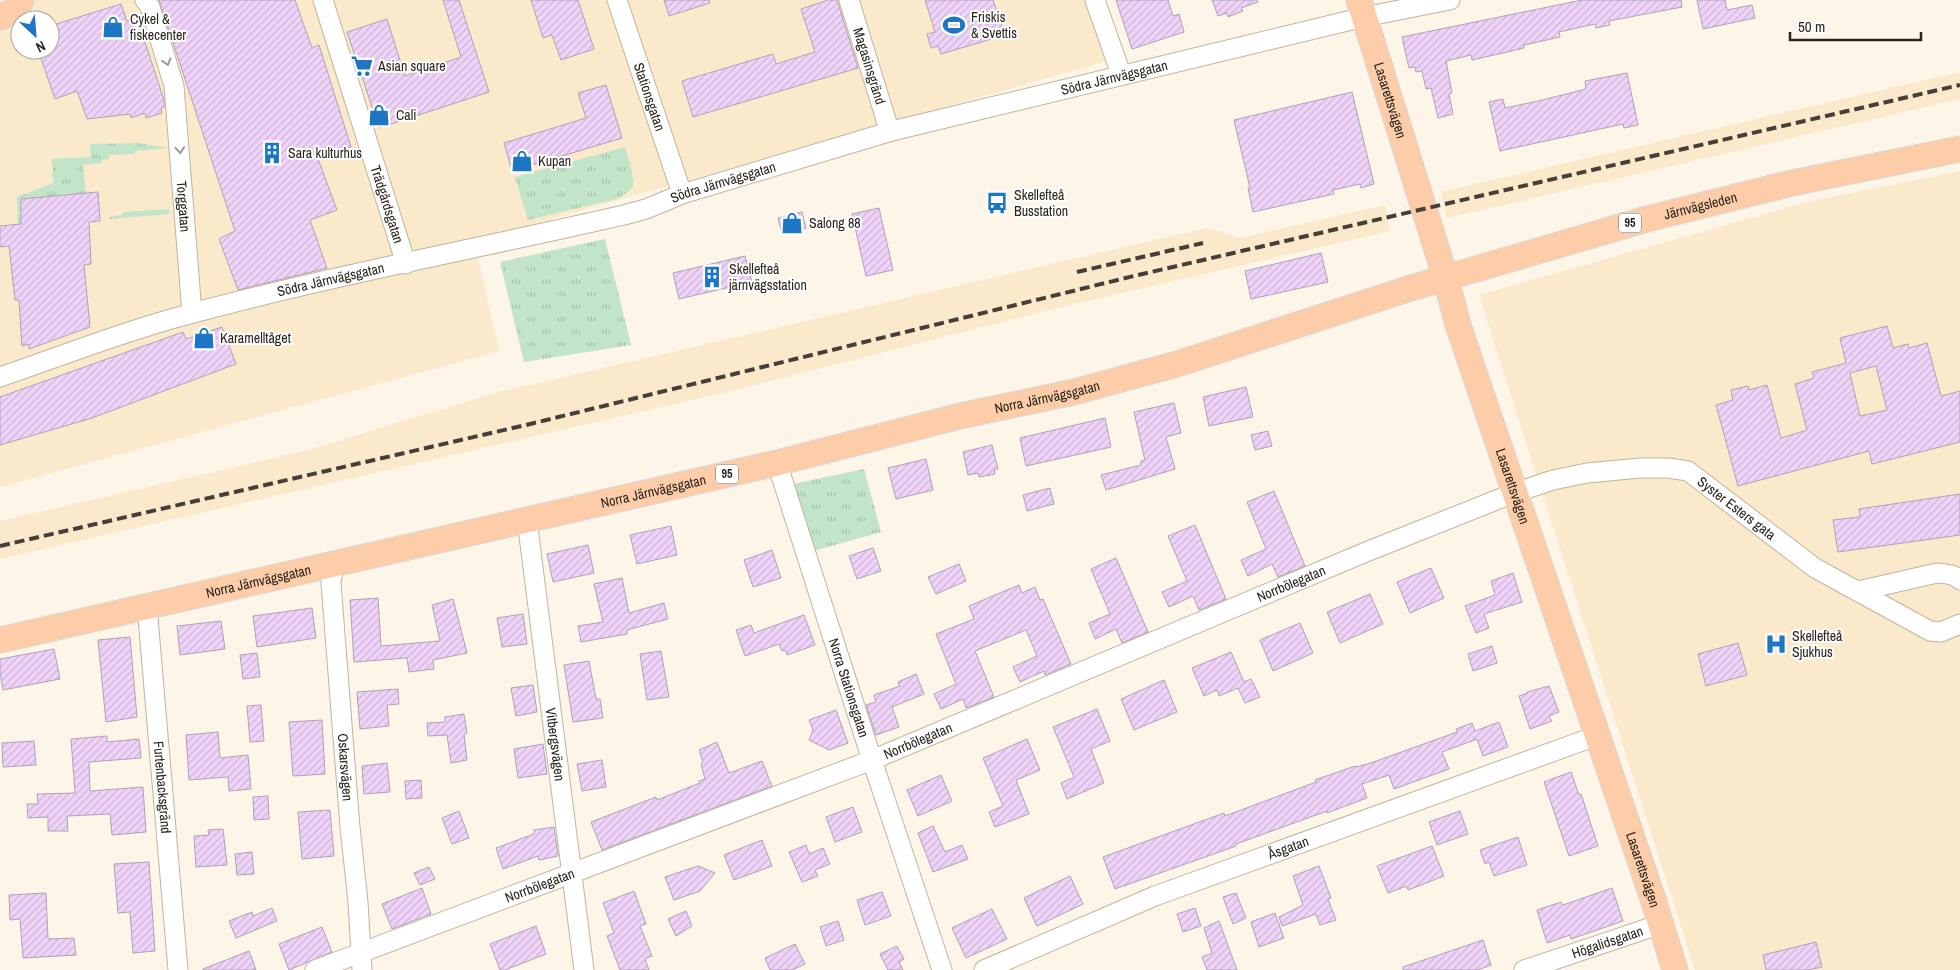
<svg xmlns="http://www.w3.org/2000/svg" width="1960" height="970" viewBox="0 0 1960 970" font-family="'Archivo Narrow',sans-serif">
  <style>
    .built { fill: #fae9cb; fill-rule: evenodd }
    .grass { fill: url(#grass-tufts) }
    .building { fill: url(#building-hatch); stroke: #b0a1b5; fill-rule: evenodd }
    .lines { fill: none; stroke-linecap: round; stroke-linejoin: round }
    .minor-casing { stroke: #c1b49e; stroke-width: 21 }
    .major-casing { stroke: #d8d8d6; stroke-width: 27 }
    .minor { stroke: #fff; stroke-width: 19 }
    .major { stroke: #fdcca9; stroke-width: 25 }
    .rail { stroke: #453f37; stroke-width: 4; stroke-dasharray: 10 5; stroke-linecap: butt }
    .oneway { stroke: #9f9c99 }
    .labels { text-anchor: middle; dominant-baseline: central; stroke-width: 4; stroke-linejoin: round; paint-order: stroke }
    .shield { fill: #fff; stroke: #696660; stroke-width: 1 }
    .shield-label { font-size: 12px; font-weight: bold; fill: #29241c }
    .poi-label { font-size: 14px; fill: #29241c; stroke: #fff; text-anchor: start }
    .street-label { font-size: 14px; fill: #29241c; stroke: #fff }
  </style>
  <defs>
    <pattern id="grass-tufts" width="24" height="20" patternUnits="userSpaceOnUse" patternTransform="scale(1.25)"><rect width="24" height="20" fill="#c2e4c9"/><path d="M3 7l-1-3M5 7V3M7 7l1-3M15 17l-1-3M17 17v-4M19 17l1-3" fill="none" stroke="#a7c3ac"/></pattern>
    <pattern id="building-hatch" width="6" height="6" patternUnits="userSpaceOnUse" patternTransform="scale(1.25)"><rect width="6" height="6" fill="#efd3f9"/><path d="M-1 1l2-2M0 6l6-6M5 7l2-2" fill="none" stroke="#cdb5d5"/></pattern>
  </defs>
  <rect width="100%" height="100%" fill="#fdf5e7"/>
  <g class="built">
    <path d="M0,0H1087L1108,61L474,241L499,351L0,487ZM20,20H50V50H20Z"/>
    <path d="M1960,72V99L1447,218L1441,192Z"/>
    <path d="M1960,171V970H1695L1479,295L1807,202Z"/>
    <path d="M1385,205L1390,231L1065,306L731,391L0,559V521L309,450L495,393L1207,228L1240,238Z"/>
  </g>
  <g class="grass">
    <path d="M138,143L169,148L135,151V154L109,155V159L102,160V163L83,165L86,193L21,199V224L18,225L17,197L53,183L52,159L91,157L90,144Z"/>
    <path d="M625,147L632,171L633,187L620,198L528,220L515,177Z"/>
    <path d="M169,209V214L109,219L110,217L122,215L124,212Z"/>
    <path d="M605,239L631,345L524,362L500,262Z"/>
    <path d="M864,469L881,532L810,552L788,485Z"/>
  </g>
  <g class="building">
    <path d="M159,0H295L312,48L319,45L351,147L318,159L337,210L310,220L327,268L238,290L219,239L235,231Z"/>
    <path d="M443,0H459L489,92L379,128L347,32L387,19L405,76L461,57Z"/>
    <path d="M531,0H578L594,49L561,60L552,35L543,38Z"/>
    <path d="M664,0H709L710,3L669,16Z"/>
    <path d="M828,0H837L858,68L693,117L682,81L773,54L776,64L815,52L801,9Z"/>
    <path d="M925,0H993L1005,35L941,54L938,46L931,48L927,34L935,32Z"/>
    <path d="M1116,0H1168L1173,16L1179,14L1184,32L1132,49Z"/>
    <path d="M1212,0H1257L1258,2L1241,8L1243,11L1228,17L1227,13L1218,16Z"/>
    <path d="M1582,0H1681L1682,7L1609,21L1610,25L1596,28L1595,24L1559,32L1560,37L1524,45V48L1503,53L1472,60L1471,55L1446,61L1452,93L1449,94L1453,114L1438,118L1431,88L1426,89L1422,71L1416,72L1415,67L1409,68L1402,37Z"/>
    <path d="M1697,0H1725L1727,10L1752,5L1755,18L1703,29Z"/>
    <path d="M121,4L127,21L137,18L164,100V107L161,108L162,113L146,118L145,113L131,118L130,114L87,119L77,91L55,99L38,50H50V26Z"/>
    <path d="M1627,73L1638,125L1624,128L1623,124L1500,151L1489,102L1503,99L1505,108L1538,101L1586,89L1585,81Z"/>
    <path d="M606,85L622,138L512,171L504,143L586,118L578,93Z"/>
    <path d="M1352,92L1374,184L1361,188L1360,184L1333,190L1334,194L1253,212L1248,188H1250L1234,120Z"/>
    <path d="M98,192L100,221L89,222L91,264L84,265L90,327L29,349V344L22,346L19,300H15L9,246L0,247V226L21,224V199Z"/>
    <path d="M879,208L893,270L866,276L852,214Z"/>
    <path d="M802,212L806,228L782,234L778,218Z"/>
    <path d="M1321,253L1328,282L1251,299L1245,271Z"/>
    <path d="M745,256L752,282L679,299L673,273Z"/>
    <path d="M1887,326L1893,348L1908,344L1909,348L1927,343L1941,396L1960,391V442L1872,464L1869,451L1738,486L1716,405L1733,400L1731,390L1748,386L1749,390L1767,385L1781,438L1807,430L1795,384L1814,378L1812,372L1846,363L1840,338ZM1876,366L1887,410L1860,416L1850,373Z"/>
    <path d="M222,327L236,364L92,418L0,445V397L183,332L186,339Z"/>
    <path d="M1246,387L1253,417L1209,426L1203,397Z"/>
    <path d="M1174,403L1181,433L1166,437L1175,469L1106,490L1101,475L1141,465V461L1145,460L1134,412Z"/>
    <path d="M1105,418L1111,447L1026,466L1020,438Z"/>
    <path d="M1268,431L1272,446L1255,450L1251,435Z"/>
    <path d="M992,445L998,469L994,470L995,474L979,477L978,473L968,475L963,452Z"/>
    <path d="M926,459L933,490L896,499L888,468Z"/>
    <path d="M1050,488L1054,504L1027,511L1023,495Z"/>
    <path d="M1274,491L1305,566L1278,577L1272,564L1248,576L1241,560L1266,549L1247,502Z"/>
    <path d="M1960,494V535L1838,552L1833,520L1860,517L1859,509Z"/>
    <path d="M1195,525L1226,599L1199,610L1193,596L1169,607L1162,592L1187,581L1168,536Z"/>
    <path d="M671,526L677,555L637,564L630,535Z"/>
    <path d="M588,545L594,573L553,582L547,554Z"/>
    <path d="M873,548L881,571L857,579L849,556Z"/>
    <path d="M772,550L781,578L753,587L744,560Z"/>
    <path d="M1116,558L1148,632L1122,643L1116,629L1095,639L1089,623L1110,614L1091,569Z"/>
    <path d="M959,564L966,581L936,594L928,577Z"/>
    <path d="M1431,568L1444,598L1410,613L1397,582Z"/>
    <path d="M1513,573L1522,602L1484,614L1489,628L1476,633L1465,606L1495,595L1491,581Z"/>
    <path d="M622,578L629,613L664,603L668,619L627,630V634L581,642L578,626L603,622L594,584Z"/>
    <path d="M1019,585L1022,593L1035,587L1040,600L1043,599L1071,664L1045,675L1044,671L1020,682L1013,667L1037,656L1026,630L975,651L994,697L966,708L963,699L941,709L934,694L956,684L936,634L974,619L969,606Z"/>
    <path d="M1370,594L1383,624L1340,643L1327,612Z"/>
    <path d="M378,598L381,646L440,641L432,605L453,599L467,653L433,660L434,669L409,672L407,658L354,662L350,600Z"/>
    <path d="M312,608L316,638L257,647L253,616Z"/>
    <path d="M523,614L527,644L502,647L497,618Z"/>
    <path d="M804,615L815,645L787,655L785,650L782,651L779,644L745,656L736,630L751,625L754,633Z"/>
    <path d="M221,621L225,649L180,655L177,626Z"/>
    <path d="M1300,623L1313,653L1273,671L1260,640Z"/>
    <path d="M130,637L137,717L106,722L98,640Z"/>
    <path d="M1738,643L1747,675L1706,686L1698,654Z"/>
    <path d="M1492,646L1497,663L1473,671L1468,654Z"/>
    <path d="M54,649L60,679L3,690L0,673V659Z"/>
    <path d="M661,651L669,697L647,700L640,654Z"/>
    <path d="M1231,652L1244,682L1251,679L1260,697L1245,703L1238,688L1219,696L1217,690L1204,696L1192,668Z"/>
    <path d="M257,653L260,677L243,679L240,655Z"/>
    <path d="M589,661L596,699H600L603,718L573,722L564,665Z"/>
    <path d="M916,674L924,694L892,707L899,727L876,735L866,705L876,702L874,695L900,686L898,682Z"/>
    <path d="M1164,680L1177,712L1134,730L1121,699Z"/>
    <path d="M533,685L537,712L516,716L511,688Z"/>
    <path d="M1549,686L1559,712L1549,716L1552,721L1530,729L1519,696L1528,693L1527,692Z"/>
    <path d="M398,689L399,704L387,705L389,726L360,729L357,692Z"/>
    <path d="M261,705L264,741L250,742L247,706Z"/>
    <path d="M1097,709L1110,741L1091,749L1104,783L1067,799L1061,783L1074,777L1053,727Z"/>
    <path d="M836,710L848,743L829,750L809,740L813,730L809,720Z"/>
    <path d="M464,714L467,733L464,734L467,760L451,763L447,735L428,736L427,723L445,722V717Z"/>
    <path d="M322,720L325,774L293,776L289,722Z"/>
    <path d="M1499,722L1508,747L1483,756L1477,739L1442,752L1449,769L1394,789L1389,775L1362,784L1367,798L1327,813V811L1236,844V846L1115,889L1103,857L1224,813L1225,816L1316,782L1315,780L1355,766L1356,767L1371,763L1457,732L1456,729L1472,723L1475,731Z"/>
    <path d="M218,732L220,758L248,755L251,789L229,791L228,777L189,780L186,735Z"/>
    <path d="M107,736V742L139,739L141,758L89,762L90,791L143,787L146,832L112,835L110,814L67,816L68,831H48V817L28,818L27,804H38L37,794L75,793L71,739Z"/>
    <path d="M1027,739L1040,770L1016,780L1029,814L995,827L989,812L1003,806L983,758Z"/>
    <path d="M34,741L36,765L3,767L2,743Z"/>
    <path d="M717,742L729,773L762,761L772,786L602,850L591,822L656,797L657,800L700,783L699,781L705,779L701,764L703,762L699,750Z"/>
    <path d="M543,744L547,774L518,778L514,749Z"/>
    <path d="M602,760L606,787L582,791L577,764Z"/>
    <path d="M387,763L390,792L364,794L362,766Z"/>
    <path d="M1571,772L1579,795L1581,794L1598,846L1569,856L1544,782Z"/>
    <path d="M941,775L952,801L918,816L907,790Z"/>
    <path d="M421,780L422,798L406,799L405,781Z"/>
    <path d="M268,796L269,819L254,820L253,797Z"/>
    <path d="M853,807L862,832L835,842L826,817Z"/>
    <path d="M330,810L334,856L302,859L298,812Z"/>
    <path d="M459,811L469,838L452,844L442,818Z"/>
    <path d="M1460,811L1468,834L1437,845L1429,822Z"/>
    <path d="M933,826L945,852L962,845L968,859L933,872L918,833Z"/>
    <path d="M554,827L558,856L539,860L538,856L503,869L496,848L534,834V830Z"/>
    <path d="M223,829L227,865L196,867L194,836L209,835L208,830Z"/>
    <path d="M1518,837L1527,865L1494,876L1489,862L1485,864L1480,850Z"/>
    <path d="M762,840L772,866L734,880L724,855Z"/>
    <path d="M806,845L809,854L823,848L830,864L815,870L818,876L802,882L789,852Z"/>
    <path d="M1432,846L1444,876L1408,890L1407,886L1388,893L1377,866Z"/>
    <path d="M252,852L254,874L237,875L235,854Z"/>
    <path d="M149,862L155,951L133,953L130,912L118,913L114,864Z"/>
    <path d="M698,866L715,873L700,891L674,900L665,877Z"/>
    <path d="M1319,866L1331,898L1328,899L1336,920L1320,925L1316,914L1282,926L1279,917L1303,905L1293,876Z"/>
    <path d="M429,867L435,879L420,885L414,873Z"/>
    <path d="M1070,876L1083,904L1037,926L1024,898Z"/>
    <path d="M422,888L431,914L392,929L382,904Z"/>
    <path d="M1612,888L1623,921L1571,939L1570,935L1547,943L1537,910L1561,902L1563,905Z"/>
    <path d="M634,891L646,924L640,926L652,956L645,959L649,970H620L607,936L614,933L603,903Z"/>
    <path d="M882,892L891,916L865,925L857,900Z"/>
    <path d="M46,893L48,939L74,938L76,955L23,958L20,919L10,920L9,895Z"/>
    <path d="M1236,893L1246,918L1233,924L1223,897Z"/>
    <path d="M272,908L277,921L236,938L229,921L252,912L253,916Z"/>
    <path d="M1195,908L1201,926L1183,932L1177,914Z"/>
    <path d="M992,909L1007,939L966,958L952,928Z"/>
    <path d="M686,911L692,926L676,936L668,919Z"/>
    <path d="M1275,913L1284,938L1259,947L1251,922Z"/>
    <path d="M838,921L844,940L826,946L820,927Z"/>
    <path d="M1219,921L1237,970H1207L1202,957L1212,953L1204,928Z"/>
    <path d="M536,926L546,954L505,970H500L490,944Z"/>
    <path d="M322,927L332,952L289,970L279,944Z"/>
    <path d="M1483,940L1491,965L1478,970H1403V967Z"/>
    <path d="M1816,942L1822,967L1808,970H1766L1763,955Z"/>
    <path d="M795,944L805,964L792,970H770L765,958Z"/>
    <path d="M897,946L904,959L899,962L903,970H888L880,954Z"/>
    <path d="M249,951L256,970H203V969Z"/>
  </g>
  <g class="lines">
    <g class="minor-casing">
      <g id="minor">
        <path id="s1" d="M145,0L150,7L174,86L192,313"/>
        <path id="s2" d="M323,0L406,264"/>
        <path id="s3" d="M617,0L682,194"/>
        <path id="s4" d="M849,0L887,123L892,131"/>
        <path d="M1095,0L1121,74"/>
        <path id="s5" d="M0,377C64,355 128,330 193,313C335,275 480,248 624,215L646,209L682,194L892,131L1364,17L1450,0"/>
        <path id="s6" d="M777,463L872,760L942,970"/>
        <path id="s7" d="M527,520L584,970"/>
        <path id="s8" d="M334,564L331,583L350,827L358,902L362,970"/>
        <path d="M1858,591L1937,573C1945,574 1955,574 1960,580"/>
        <path id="s9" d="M147,606L178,970"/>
        <path id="s10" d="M315,970L872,760L1366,552L1514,493L1553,480L1587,473L1640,468H1668L1688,471L1815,568L1930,631L1941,632L1960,624"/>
        <path id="s11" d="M984,970L1155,896L1596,736"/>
        <path id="s12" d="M1524,970L1661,924"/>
      </g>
    </g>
    <g class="major-casing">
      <g id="major">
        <path id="s13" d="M1359,0L1446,279L1458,325L1653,899L1675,970"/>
        <path d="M0,17C10,14 18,10 21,0"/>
        <path id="s14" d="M0,640L777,463L960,416L1074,392L1177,364L1411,288L1647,219L1792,183L1960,149"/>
      </g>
    </g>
    <use href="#minor" class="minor"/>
    <use href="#major" class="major"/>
    <g class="rail">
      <path d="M1077,272L1203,243"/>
      <path d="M0,546L526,425L1138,275L1960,85"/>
    </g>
  </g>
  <defs><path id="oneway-chevron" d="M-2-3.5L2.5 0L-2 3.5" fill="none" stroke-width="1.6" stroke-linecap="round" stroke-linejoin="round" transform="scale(1.25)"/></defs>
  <g class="oneway">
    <use href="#oneway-chevron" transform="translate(167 62) rotate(73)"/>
    <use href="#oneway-chevron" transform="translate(180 150) rotate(85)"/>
  </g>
  <defs>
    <g id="stadium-bare" transform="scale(1.725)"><path d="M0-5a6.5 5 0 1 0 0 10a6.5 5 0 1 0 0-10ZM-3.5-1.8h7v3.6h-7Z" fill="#1d76c3" stroke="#fff" stroke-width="2.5" paint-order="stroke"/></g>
    <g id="shop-bare" transform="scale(1.725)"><path d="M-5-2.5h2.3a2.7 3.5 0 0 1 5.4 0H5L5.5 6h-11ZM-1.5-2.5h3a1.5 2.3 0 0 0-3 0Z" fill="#1d76c3" stroke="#fff" stroke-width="2.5" paint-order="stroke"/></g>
    <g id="supermarket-bare" transform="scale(1.725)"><path d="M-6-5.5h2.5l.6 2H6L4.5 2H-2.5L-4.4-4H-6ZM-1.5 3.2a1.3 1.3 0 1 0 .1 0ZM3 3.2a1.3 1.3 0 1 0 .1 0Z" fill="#1d76c3" stroke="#fff" stroke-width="2.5" paint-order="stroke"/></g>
    <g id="building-bare" transform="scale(1.725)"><path d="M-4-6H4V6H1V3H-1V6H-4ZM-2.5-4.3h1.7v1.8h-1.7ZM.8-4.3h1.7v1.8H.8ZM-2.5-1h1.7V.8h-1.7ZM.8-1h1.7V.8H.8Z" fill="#1d76c3" stroke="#fff" stroke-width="2.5" paint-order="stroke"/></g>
    <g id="bus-bare" transform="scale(1.725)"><path d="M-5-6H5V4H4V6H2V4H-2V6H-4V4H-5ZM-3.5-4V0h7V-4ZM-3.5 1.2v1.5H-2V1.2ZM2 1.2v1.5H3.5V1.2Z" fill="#1d76c3" stroke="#fff" stroke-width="2.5" paint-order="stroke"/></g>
    <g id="hospital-bare" transform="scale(1.725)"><path d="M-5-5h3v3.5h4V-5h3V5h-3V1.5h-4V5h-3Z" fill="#1d76c3" stroke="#fff" stroke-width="2.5" paint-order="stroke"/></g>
  </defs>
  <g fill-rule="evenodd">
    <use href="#stadium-bare" x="954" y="25"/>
    <use href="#shop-bare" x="113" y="27"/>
    <use href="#supermarket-bare" x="362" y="66"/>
    <use href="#shop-bare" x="379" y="115"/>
    <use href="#building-bare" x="272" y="153"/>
    <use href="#shop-bare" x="522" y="161"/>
    <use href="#bus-bare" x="997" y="203"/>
    <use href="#shop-bare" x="792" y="223"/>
    <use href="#building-bare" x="712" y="277"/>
    <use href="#shop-bare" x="204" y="338"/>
    <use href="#hospital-bare" x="1776" y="644"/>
  </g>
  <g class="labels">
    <g class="shield">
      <rect x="1619" y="213.5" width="22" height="19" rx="4"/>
      <rect x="716" y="464.5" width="22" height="19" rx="4"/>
    </g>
    <g class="shield-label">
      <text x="1630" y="223">95</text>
      <text x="727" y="474">95</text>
    </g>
    <g class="poi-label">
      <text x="971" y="17">Friskis<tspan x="971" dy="16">&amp; Svettis</tspan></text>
      <text x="130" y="19">Cykel &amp;<tspan x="130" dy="16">fiskecenter</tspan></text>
      <text x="378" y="66">Asian square</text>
      <text x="396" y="115">Cali</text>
      <text x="288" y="153">Sara kulturhus</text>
      <text x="538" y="161">Kupan</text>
      <text x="1014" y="195">Skellefteå<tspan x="1014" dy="16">Busstation</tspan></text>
      <text x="809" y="223">Salong 88</text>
      <text x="729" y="269">Skellefteå<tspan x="729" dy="16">järnvägsstation</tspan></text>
      <text x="220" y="338">Karamelltåget</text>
      <text x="1792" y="636">Skellefteå<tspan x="1792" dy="16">Sjukhus</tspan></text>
    </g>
    <g class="street-label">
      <text stroke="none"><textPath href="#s4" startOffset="69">Magasinsgränd</textPath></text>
      <text stroke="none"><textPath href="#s5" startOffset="1155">Södra Järnvägsgatan</textPath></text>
      <text stroke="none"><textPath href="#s3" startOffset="102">Stationsgatan</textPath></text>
      <text stroke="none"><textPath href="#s13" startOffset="105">Lasarettsvägen</textPath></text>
      <text stroke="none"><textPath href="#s5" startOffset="750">Södra Järnvägsgatan</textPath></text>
      <text stroke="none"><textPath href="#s2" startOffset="214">Trädgårdsgatan</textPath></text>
      <text stroke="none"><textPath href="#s14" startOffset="1756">Järnvägsleden</textPath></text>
      <text stroke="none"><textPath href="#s1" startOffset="212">Torggatan</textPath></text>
      <text stroke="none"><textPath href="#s5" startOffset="345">Södra Järnvägsgatan</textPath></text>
      <text stroke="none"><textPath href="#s14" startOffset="1075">Norra Järnvägsgatan</textPath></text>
      <text stroke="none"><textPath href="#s13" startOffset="510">Lasarettsvägen</textPath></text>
      <text stroke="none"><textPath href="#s14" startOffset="670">Norra Järnvägsgatan</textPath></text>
      <text stroke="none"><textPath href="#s10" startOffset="1529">Syster Esters gata</textPath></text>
      <text stroke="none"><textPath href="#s14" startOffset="265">Norra Järnvägsgatan</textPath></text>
      <text stroke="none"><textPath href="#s10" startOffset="1050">Norrbölegatan</textPath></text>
      <text stroke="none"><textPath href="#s6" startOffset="236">Norra Stationsgatan</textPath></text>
      <text stroke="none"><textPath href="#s10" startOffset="645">Norrbölegatan</textPath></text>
      <text stroke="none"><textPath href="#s7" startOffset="226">Vitbergsvägen</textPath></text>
      <text stroke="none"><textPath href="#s8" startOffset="204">Oskarsvägen</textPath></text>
      <text stroke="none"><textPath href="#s9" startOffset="182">Furtenbacksgränd</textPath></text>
      <text stroke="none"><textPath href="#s11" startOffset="328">Åsgatan</textPath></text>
      <text stroke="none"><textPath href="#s13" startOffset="915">Lasarettsvägen</textPath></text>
      <text stroke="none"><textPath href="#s10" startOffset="240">Norrbölegatan</textPath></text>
      <text stroke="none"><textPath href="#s12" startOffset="88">Högalidsgatan</textPath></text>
    </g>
  </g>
  <g transform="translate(35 35) rotate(154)"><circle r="24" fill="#ffffff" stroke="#a9a7a4"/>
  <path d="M0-4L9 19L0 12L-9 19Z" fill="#1d76c3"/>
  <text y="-8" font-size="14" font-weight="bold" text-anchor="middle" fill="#29241c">N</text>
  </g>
  <path d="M1790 32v8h131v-8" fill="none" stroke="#29241c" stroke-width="2.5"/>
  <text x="1798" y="32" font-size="15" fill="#29241c" stroke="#ffffff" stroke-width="4" paint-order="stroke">50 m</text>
</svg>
